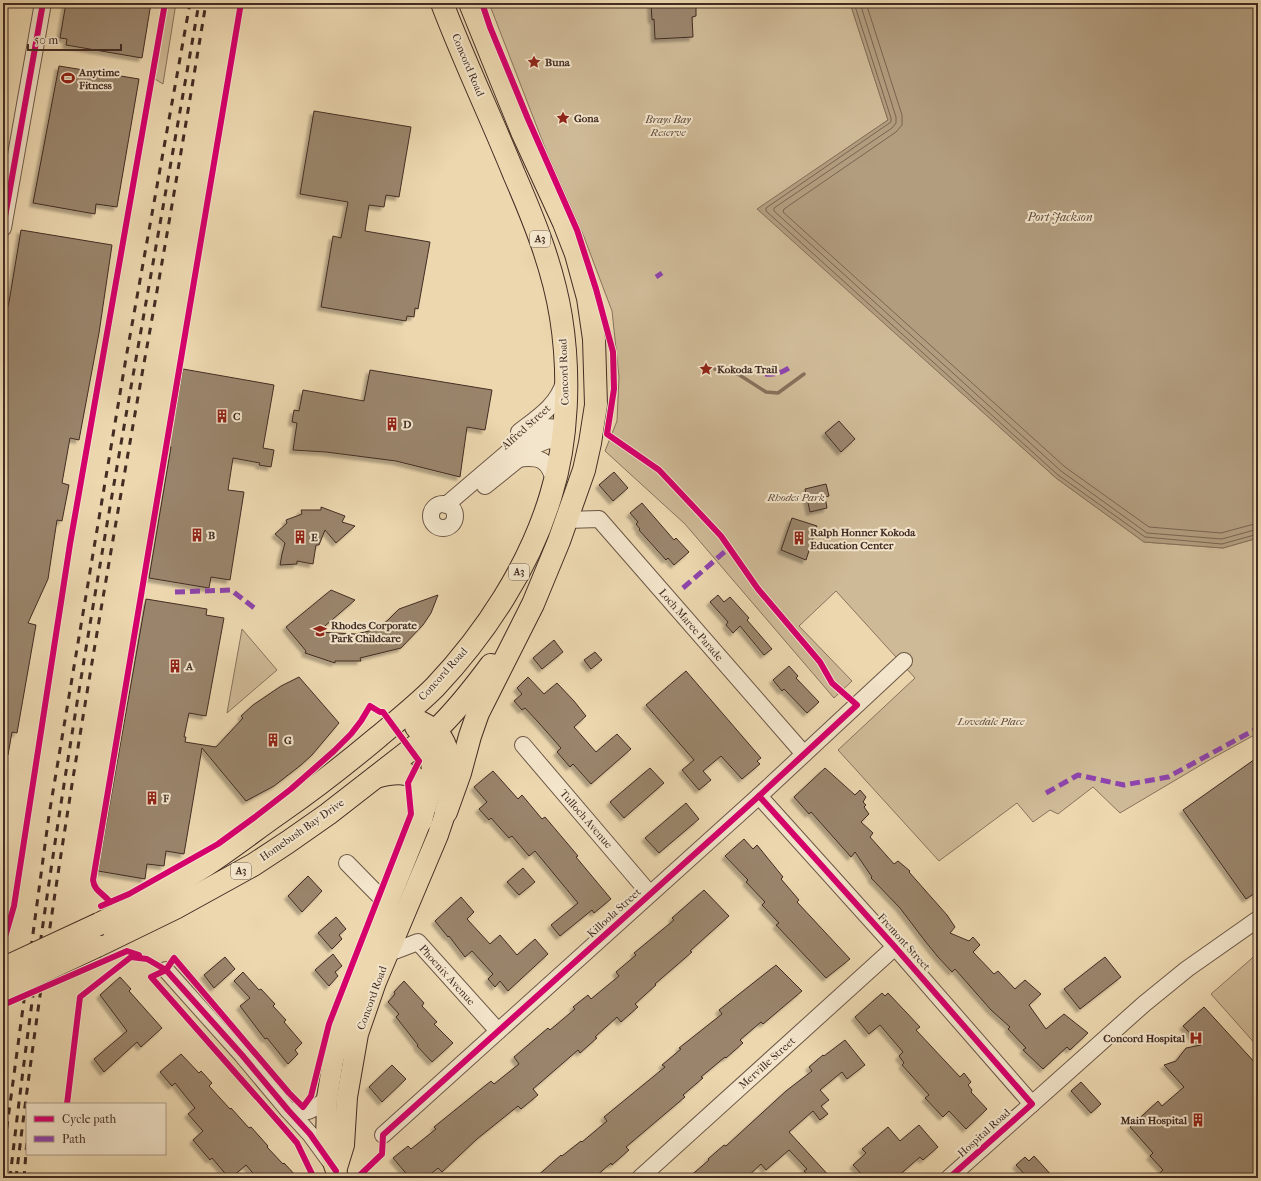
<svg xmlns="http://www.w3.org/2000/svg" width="1261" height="1181" viewBox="0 0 1261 1181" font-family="'IM FELL French Canon',serif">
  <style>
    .green { fill: #cfba97; stroke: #88735d }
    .water { fill: #b29d7f; stroke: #85705a }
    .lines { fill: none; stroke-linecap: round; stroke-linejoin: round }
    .shore { stroke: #7a6451; stroke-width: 1 }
    .stream { stroke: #85705a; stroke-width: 3.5 }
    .building { fill: #9a856c; stroke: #422c23; filter: url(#shadow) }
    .minor-casing { stroke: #6c5746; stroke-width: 18 }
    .major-casing { stroke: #422c23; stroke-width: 22 }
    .highway-casing { stroke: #422c23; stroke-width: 24 }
    .minor { stroke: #f3e5cb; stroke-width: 16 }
    .major { stroke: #ecd7af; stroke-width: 20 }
    .highway { stroke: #ecd7af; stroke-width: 22 }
    .rail { stroke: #422c23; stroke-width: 3; stroke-dasharray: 7 7; stroke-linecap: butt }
    .highway-bridge-casing { stroke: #422c23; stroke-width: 24; stroke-linecap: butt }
    .highway-bridge { stroke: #ecd7af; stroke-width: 22 }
    .quiet { stroke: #8e44ad; stroke-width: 5; stroke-dasharray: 10 5; stroke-linecap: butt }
    .cycleway-casing { stroke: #f3e5cb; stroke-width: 8 }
    .cycleway { stroke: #d6006c; stroke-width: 6 }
    .labels { text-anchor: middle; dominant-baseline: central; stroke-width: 4; stroke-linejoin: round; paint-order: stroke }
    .shield { fill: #f3e5cb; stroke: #776455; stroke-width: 1 }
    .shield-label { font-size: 10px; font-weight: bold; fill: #422c23 }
    .poi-label { font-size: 11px; font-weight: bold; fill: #422c23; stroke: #f3e5cb; text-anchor: start }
    .street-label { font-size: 11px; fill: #422c23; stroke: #f3e5cb }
    .park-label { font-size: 11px; font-style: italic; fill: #5e483a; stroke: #f3e5cb }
    .water-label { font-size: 12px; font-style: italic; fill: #5e483a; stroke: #f3e5cb }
  </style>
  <defs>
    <filter id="shadow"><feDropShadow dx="-3.5" dy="3.5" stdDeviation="1" flood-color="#0004"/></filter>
  </defs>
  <rect width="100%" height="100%" fill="#ecd7af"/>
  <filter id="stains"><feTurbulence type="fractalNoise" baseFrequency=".005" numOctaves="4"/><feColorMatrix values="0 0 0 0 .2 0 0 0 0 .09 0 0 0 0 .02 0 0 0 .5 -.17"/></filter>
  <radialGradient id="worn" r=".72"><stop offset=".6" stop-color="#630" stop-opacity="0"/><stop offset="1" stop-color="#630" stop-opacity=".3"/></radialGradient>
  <g class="green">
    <path d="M167,3H176L163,84L155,79Z"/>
    <path d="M489,3H850L888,120L758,209L1056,478L1144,542L1223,548L1258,538V733L1211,759L1120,813L1093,787L1058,814L1050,810L1033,822L1017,803L939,861L838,750L915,678L836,591L799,626L852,681L834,698L685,524L605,451L617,421L619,377L612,311L584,237L547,153Z"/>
    <path d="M242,629L277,670L227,713Z"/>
    <path d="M1258,953V1047L1211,994Z"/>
  </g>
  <path class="water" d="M850,3H1258V538L1223,548L1144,542L1056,478L757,209L888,120Z"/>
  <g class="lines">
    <g class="shore">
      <path d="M854,3L891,118V122L766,208V211L1058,475L1145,537L1222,544L1258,534"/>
      <path d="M860,3L896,117V123L892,128L774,208V211L1061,471L1147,533L1222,539L1258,529"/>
      <path d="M866,3L902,115V125L896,132L784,209L783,212L1065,467L1149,527L1221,533L1258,523"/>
    </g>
    <path class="stream" d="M715,369L738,374L766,392L778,393L804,374"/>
  </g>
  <g class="building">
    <path d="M66,3H151L142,58L66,45L67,39L60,38Z"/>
    <path d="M651,3H696V16L692,17L693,37L655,39L654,19L652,20Z"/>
    <path d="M59,66L139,79L117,207L96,204L95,214L33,203Z"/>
    <path d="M314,111L411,127L399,197L386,195L384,207L369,205L365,231L430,242L418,309L415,308L414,317L407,316L406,321L321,307L333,236L341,238L348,202L300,194Z"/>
    <path d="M21,230L112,245L99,333L79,440L70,438L62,483L69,485L62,521L57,520L48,579L28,623L36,625L17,733L12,732L8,755L3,754V325L9,302Z"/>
    <path d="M183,369L274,385L263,448L274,450L271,467L259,465L260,463L233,458L228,490L244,492L230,580L211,577L209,588L149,578L171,447H169Z"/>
    <path d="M370,370L492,390L485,430L467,427L460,477L396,461L326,452L293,450L297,423L292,422L294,410L299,411L303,390L364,401Z"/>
    <path d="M839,421L855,439L841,452L825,433Z"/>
    <path d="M614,472L628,488L613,501L599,485Z"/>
    <path d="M826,484L829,496L825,497L827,508L810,512L805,489Z"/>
    <path d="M642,503L674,540L676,538L689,552L674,565L668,558L666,560L639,530L640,529L636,524L638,522L630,513Z"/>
    <path d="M321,507L345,516L342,522L355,526L336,543L325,530L319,545H316L313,564L297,561V564L280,565L282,554L285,543L275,534L287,523L286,520L302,514L301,510H321Z"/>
    <path d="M792,518L817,526L806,560L781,550Z"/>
    <path d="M331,590L355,600L318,632L356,634L369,631L387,621L399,609L438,595L431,613L423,625L401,648L360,658L361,661H335V663L305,653L306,651L286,627Z"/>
    <path d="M718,595L724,602L730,597L749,618L747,620L772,649L764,655L740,626L733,633L726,625L728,622L710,602Z"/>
    <path d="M146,599L207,609L206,615L224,618L206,716L189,713L184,737H186L185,742L216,747L243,718L241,716L253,705L281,686L299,677L339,723L312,755L301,765L274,786L246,801L202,748L184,854L166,851L164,866L147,864L145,879L98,871Z"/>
    <path d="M554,640L563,652L542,669L533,658Z"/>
    <path d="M595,652L602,660L591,669L584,660Z"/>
    <path d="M789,666L798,676L796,678L819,702L807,713L784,689L782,691L773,680Z"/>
    <path d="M686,671L761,758L757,761L760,764L742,779L721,756L703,771L711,780L699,790L682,770L694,760L646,705Z"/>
    <path d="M528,677L544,694L557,683L574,701L586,716L574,727L596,752L617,734L631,749L591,784L573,764L570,767L557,752L561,748L539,723L525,708L522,710L514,701L522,694L517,688Z"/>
    <path d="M1258,757V891L1246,899L1183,810Z"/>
    <path d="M650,768L664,783L624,818L610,802Z"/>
    <path d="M825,768L855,795L860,790L866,797L863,802L866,805L864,807L869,814L861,822L873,833L870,837L894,864L898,861L910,871L909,872L947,915L955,927L950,933L969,941L973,937L980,945L973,952L994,974L998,971L1015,989L1025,980L1041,994L1029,1005L1046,1029L1064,1014L1088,1033L1070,1050L1067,1047L1043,1069L1023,1050L1026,1048L1008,1029L1010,1027L991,1010L955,969L952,972L938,957L925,941L900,908L871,878L872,877L855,852L851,857L811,812L809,814L794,797Z"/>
    <path d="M493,771L518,799L522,795L542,819L545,817L578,856L576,857L611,899L594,913L592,910L560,936L551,925L578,903L535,851L529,856L512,836L509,838L491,818L489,820L479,809L487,802L474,787Z"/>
    <path d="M686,803L699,819L659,853L645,838Z"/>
    <path d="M744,839L753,849L757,845L783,877L781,879L799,900L797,902L850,959L826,978L776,925L779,923L762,905L765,902L746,882L748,880L725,856Z"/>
    <path d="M523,868L535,882L519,895L507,882Z"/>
    <path d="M308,876L322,891L302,912L288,896Z"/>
    <path d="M704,890L729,916L690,951L692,952L655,984L656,985L635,1004L638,1007L621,1022L617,1017L595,1037L597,1038L580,1053L578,1050L533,1089L538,1095L521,1109L518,1106L477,1139L442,1172L438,1168L426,1178H410L393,1158L408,1146L411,1149L436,1129L434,1127L491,1081L494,1084L519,1064L514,1057L548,1028L550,1030L575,1009L573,1007L588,995L591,999L619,976L616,972L636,955L634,953L674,920L672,918Z"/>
    <path d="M461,897L474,912L467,919L490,944L500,935L517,955L535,939L548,954L508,991L500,981L495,987L488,979L493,974L472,951L465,957L449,936L448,937L435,921Z"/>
    <path d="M336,917L346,929L339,935L342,939L332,949L318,933Z"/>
    <path d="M333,954L342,966L335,972L338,976L329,986L315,970Z"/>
    <path d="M225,957L235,969L214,988L204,975Z"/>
    <path d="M1105,957L1121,977L1080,1009L1064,989Z"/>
    <path d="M776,965L802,991L763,1024L761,1022L740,1040L743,1043L726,1058L725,1057L701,1077L703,1078L683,1095L685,1097L626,1147L629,1150L612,1165L611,1163L594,1178H535L561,1155L562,1156L581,1141L582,1142L607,1121L604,1117L665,1067L662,1065L681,1049L679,1048L722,1014L719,1010Z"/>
    <path d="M243,972L259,990L261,989L275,1004L273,1006L286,1020L284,1022L302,1043L295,1050L298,1054L288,1064L267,1038L265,1039L240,1006L250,998L234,981Z"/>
    <path d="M120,977L131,989L129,991L162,1028L141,1047L137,1042L104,1072L94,1059L127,1031L100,995Z"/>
    <path d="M404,981L424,1003L422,1006L437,1022L434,1024L453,1043L432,1062L417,1046L418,1045L396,1017L399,1014L388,1002L395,994L394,992Z"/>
    <path d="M882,993L885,996L888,993L905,1011L920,1027L916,1030L960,1077L964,1073L971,1082L968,1085L972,1090L971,1092L987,1109L966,1129L949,1111L943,1117L925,1098L929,1095L902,1065L904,1063L899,1056L903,1052L880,1025L869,1034L855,1017Z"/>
    <path d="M1204,1007L1258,1066V1178H1154L1163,1170L1150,1156L1153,1153L1130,1127L1158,1101L1162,1106L1184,1087L1164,1065L1176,1061L1186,1048L1201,1045L1183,1026Z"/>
    <path d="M845,1040L865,1065L847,1079L842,1072L820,1090L829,1100L821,1106L828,1114L820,1120L813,1111L789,1132L831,1178H811L804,1171L807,1169L789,1150L766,1170L761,1164L746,1178H688L709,1160L708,1159L724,1145L726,1146L786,1091L812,1071L809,1067L823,1055L824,1056Z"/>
    <path d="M181,1054L199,1073L201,1071L212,1083L209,1086L230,1109L231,1108L249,1128L251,1127L268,1146L267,1147L283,1164L284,1163L298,1178H257L246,1165L231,1178H229L212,1158L210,1160L193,1140L203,1131L188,1114L195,1108L175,1083L172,1086L160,1072Z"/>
    <path d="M392,1065L406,1079L382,1102L369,1087Z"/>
    <path d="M1081,1082L1101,1104L1091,1113L1071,1091Z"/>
    <path d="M919,1125L938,1147L923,1160L920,1157L896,1178H865L853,1165L866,1153L862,1149L888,1127L900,1141Z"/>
    <path d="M1034,1156L1054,1178H1028L1016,1165L1025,1157L1029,1161Z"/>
  </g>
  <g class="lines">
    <g class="minor-casing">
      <g id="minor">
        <path d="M3,228L43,3"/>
        <path d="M519,432C537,418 558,405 564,382"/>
        <path d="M517,459C540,456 548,459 555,482"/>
        <path d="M485,486L536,445L548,440L562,442"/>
        <circle cx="443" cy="516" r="12"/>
        <path d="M446,505L527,436L544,427L564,428"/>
        <path d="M567,520L599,519L804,754"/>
        <path d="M523,745L650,894"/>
        <path d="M759,796L895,947L1032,1104"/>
        <path d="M347,863L395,912"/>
        <path d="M389,953L418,942L498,1031"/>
        <path d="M166,970L242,1055L288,1110L310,1134L329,1160"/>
        <path d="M288,1110C306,1115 313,1111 327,1098"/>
        <path d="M383,1135L759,796L904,661"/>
        <path d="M640,1178L895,947"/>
        <path d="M949,1178L1144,1004L1187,969L1258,919"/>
      </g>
    </g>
    <g class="major-casing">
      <g id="major">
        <path d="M336,1171L344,1145L347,1097L358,1034L376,982L438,835C442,823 446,812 449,800C453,781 453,743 435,730C427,723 415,719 405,714"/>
        <path d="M337,1174L326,1142L327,1098L333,1061L344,1017L356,983L421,821L432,789V770L430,755L425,739L415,727"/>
      </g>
    </g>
    <g class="highway-casing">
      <g id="highway">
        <path d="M376,777C398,771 422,769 424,799C425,806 422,814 421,821"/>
        <path d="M446,812L460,773L470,736L478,713L533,604L559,541L584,470L590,443L596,405L594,339L588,298L576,254L564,223L523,134L470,3"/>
        <path d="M99,924C136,906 172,887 206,865C232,848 256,829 282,811C315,788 347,763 378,737C397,721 417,705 435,687C485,634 530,566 551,495C568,440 570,374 561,317C553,267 534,220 514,174C491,117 464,61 442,3"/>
        <path d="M97,946L175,908L253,865L288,842L328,814L436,730C457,710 474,688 491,665"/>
      </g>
    </g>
    <use href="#minor" class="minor"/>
    <use href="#major" class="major"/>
    <use href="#highway" class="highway"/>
    <g class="rail">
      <path d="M3,1156L49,815L126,358L190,3"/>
      <path d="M10,1178C55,784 131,394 199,3"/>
      <path d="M16,1178C49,905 96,634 144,363C166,243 186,123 206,3"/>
      <path d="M24,1178L27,1140"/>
    </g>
    <g class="highway-bridge-casing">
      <g id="highway-bridge">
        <path d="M4,968L99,924"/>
        <path d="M3,990L97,946"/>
      </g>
    </g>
    <use href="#highway-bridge" class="highway-bridge"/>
    <g class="quiet">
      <path d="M656,277L662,273"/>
      <path d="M765,374C775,375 781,373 789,368"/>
      <path d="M683,588L729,548"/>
      <path d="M175,592L231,590L257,610"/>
      <path d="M1046,793L1078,775L1124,785L1168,777L1258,728"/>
    </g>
    <g class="cycleway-casing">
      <g id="cycleway">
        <path d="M3,228L43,3"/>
        <path d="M759,796L895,947L1032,1104L949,1178"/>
        <path d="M110,902C104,894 94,891 93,880L241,3"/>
        <path d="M101,906L129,894L218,844L255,817L291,789L334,751L351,734L361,721L370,706L380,712H383L419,761L408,783L411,814L329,1024L311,1096L303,1107L289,1093L174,958L166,970L151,977L285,1129L297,1143L312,1174L308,1178"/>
        <path d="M3,944L14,906L70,544L165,3"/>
        <path d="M3,1005L127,951L139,955"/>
        <path d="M67,1104L80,997L131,957L147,959L166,970L242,1055L288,1110L310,1134L336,1171"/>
        <path d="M359,1178V1176L382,1154L383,1135L759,796L857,705L832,683L820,662L758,589L721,536L659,470L607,434L614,389L613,352L596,289L577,230L528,119L490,27L482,3"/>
      </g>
    </g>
    <use href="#cycleway" class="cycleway"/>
  </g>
  <defs>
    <g id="sight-bare" transform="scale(1.08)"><path d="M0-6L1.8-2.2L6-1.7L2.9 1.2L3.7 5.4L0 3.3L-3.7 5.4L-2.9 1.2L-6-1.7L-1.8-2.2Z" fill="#8f2418" stroke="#f3e5cb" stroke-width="2.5" paint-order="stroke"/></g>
    <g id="stadium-bare" transform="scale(1.08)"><path d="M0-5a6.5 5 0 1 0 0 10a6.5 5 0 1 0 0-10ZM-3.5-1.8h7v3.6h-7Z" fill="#8f2418" stroke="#f3e5cb" stroke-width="2.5" paint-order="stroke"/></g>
    <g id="building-bare" transform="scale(1.08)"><path d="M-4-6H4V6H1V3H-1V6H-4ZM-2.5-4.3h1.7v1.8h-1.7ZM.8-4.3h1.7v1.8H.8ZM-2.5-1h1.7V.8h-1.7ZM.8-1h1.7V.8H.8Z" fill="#8f2418" stroke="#f3e5cb" stroke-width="2.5" paint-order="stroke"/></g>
    <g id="school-bare" transform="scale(1.08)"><path d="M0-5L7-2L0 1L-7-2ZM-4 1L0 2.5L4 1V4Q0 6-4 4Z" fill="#8f2418" stroke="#f3e5cb" stroke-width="2.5" paint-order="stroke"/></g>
    <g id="hospital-bare" transform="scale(1.08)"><path d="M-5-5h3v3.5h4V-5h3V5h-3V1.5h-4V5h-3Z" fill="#8f2418" stroke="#f3e5cb" stroke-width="2.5" paint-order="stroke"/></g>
  </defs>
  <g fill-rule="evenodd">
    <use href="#sight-bare" x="534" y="62"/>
    <use href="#stadium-bare" x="68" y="78"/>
    <use href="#sight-bare" x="563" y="118"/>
    <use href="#sight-bare" x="706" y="369"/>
    <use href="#building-bare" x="222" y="416"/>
    <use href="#building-bare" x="392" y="424"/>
    <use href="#building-bare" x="197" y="535"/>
    <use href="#building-bare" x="300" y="537"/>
    <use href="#building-bare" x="799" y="538"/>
    <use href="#school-bare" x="320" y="631"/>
    <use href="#building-bare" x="175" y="666"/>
    <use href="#building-bare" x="273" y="740"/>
    <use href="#building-bare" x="152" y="798"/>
    <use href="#hospital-bare" x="1196" y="1038"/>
    <use href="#building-bare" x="1198" y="1120"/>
  </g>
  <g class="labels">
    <g class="shield">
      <rect x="530" y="231" width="20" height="16" rx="3"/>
      <rect x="509" y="564" width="20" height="16" rx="3"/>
      <rect x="231" y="863" width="20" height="16" rx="3"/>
    </g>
    <g class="shield-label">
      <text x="540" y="239">A3</text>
      <text x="519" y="572">A3</text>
      <text x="241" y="871">A3</text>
    </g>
    <g class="poi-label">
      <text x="545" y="62">Buna</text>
      <text x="79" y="72">Anytime<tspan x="79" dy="13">Fitness</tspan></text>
      <text x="574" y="118">Gona</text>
      <text x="717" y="369">Kokoda Trail</text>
      <text x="233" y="416">C</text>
      <text x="403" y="424">D</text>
      <text x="810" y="532">Ralph Honner Kokoda<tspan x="810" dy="13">Education Center</tspan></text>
      <text x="208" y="535">B</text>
      <text x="311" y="537">E</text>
      <text x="331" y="625">Rhodes Corporate<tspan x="331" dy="13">Park Childcare</tspan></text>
      <text x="186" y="666">A</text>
      <text x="284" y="740">G</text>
      <text x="163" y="798">F</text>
      <text x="1185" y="1038" text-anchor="end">Concord Hospital</text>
      <text x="1187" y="1120" text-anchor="end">Main Hospital</text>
    </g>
    <g class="street-label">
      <text transform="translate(468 65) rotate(67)">Concord Road</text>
      <text transform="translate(564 372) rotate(-92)">Concord Road</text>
      <text transform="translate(526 427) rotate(-42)">Alfred Street</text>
      <text transform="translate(691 625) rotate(49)">Loch Maree Parade</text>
      <text transform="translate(443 674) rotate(-48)">Concord Road</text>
      <text transform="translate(586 819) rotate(49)">Tulloch Avenue</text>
      <text transform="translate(302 830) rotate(-35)">Homebush Bay Drive</text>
      <text transform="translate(614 913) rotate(-42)">Killoola Street</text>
      <text transform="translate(904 942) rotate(48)">Fremont Street</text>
      <text transform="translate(447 975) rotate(48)">Phoenix Avenue</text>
      <text transform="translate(372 998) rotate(-70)">Concord Road</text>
      <text transform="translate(767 1063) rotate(-42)">Merville Street</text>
      <text transform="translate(984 1133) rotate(-42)">Hospital Road</text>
    </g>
    <g class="park-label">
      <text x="668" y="119">Brays Bay<tspan x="668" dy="13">Reserve</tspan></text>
      <text x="796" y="497">Rhodes Park</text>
      <text x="991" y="721">Lovedale Place</text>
    </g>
    <g class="water-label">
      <text x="1060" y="217">Port Jackson</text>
    </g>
  </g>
  <rect width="1261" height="1181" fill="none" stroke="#ecd7af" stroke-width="16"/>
  <rect x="4" y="4" width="1253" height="1173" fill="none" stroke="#422c23" stroke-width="2"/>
  <rect x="8" y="8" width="1245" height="1165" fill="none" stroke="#422c23"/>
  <rect x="26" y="1103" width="140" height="52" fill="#f3e5cb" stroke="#ac9b88"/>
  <rect x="34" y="1116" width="20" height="6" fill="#d6006c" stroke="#ac9b88"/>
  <text x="62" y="1123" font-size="12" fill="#422c23">Cycle path</text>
  <rect x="34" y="1136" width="20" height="6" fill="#8e44ad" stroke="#ac9b88"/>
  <text x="62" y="1143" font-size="12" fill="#422c23">Path</text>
  <path d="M28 44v6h93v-6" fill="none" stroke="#422c23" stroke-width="2"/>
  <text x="34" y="44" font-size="12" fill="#422c23" stroke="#f3e5cb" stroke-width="3" paint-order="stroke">50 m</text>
  <rect width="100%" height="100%" filter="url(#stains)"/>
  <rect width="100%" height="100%" fill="url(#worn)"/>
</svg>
